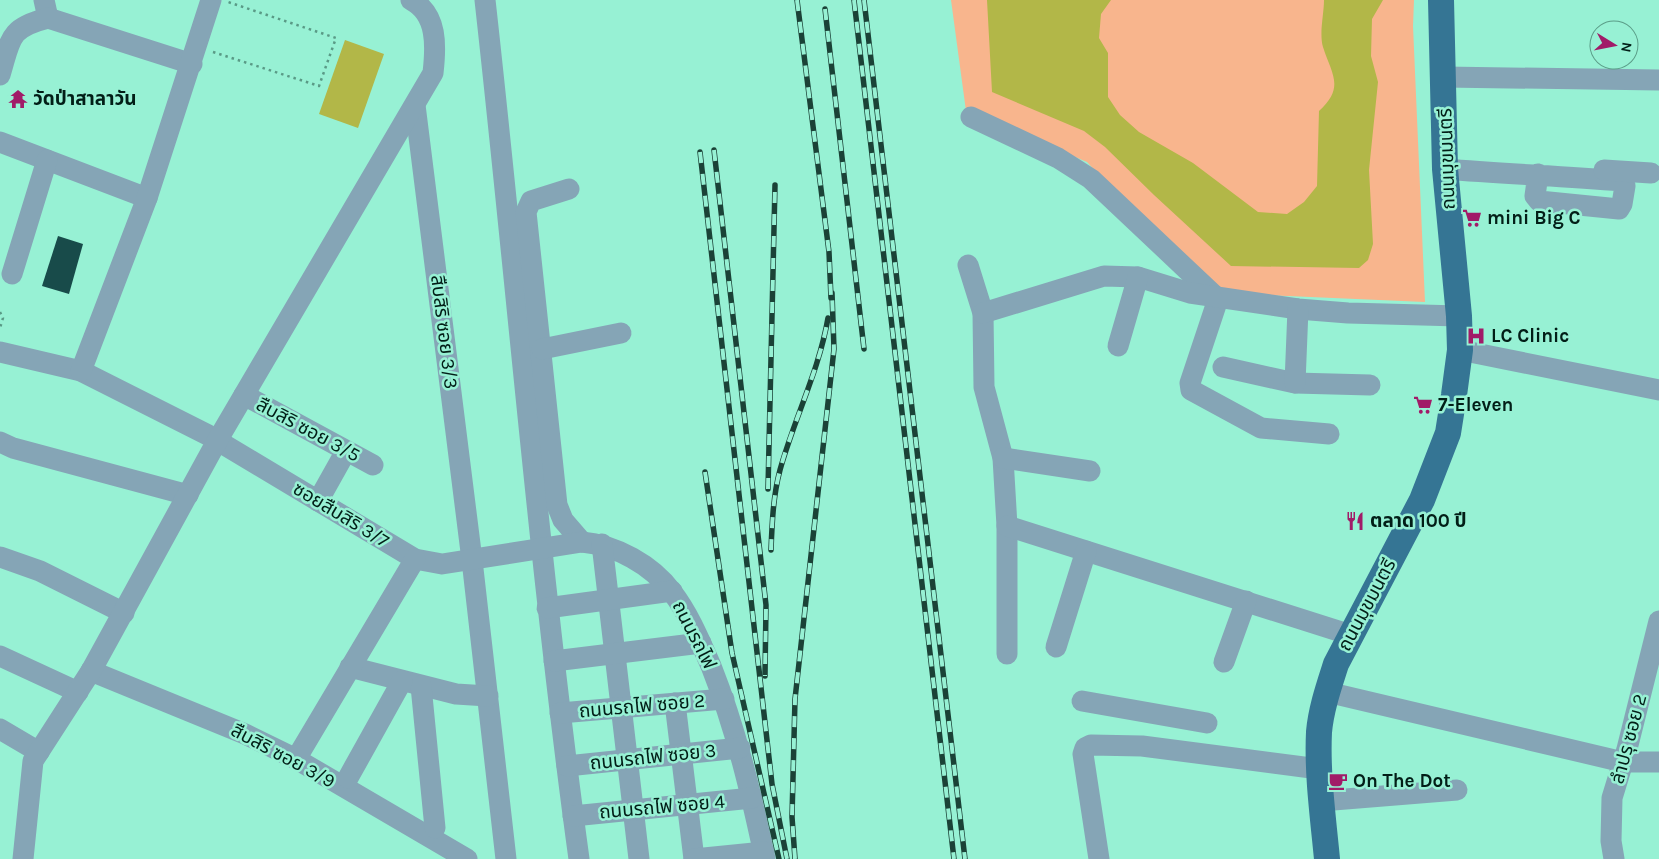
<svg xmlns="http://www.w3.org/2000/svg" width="1659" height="859" viewBox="0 0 1659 859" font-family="Karla,'Noto Sans Thai',sans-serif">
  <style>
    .green { fill: #f8b58d }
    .water { fill: #b2b748 }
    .building { fill: #184b4a }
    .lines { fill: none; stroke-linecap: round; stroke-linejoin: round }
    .path { stroke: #5a9a86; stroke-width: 2.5; stroke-dasharray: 2.5 4; stroke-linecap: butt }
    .minor { stroke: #85a5b6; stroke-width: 21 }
    .major { stroke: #357594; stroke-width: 26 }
    .rail-casing { stroke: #1b4237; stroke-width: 5.5 }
    .rail { stroke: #97f1d4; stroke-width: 4; stroke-dasharray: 11; stroke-linecap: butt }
    .labels { text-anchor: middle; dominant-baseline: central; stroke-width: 5; stroke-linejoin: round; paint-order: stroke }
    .poi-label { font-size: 19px; font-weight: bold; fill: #021e17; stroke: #97f1d4; text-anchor: start }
    .street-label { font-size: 19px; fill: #021e17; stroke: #97f1d4 }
  </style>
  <rect width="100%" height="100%" fill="#97f1d4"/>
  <path class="green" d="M951,0H1414L1413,26L1425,302L1221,293L1148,228L1087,162L966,111Z"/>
  <g class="water">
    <path d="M987,0H1111L1101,14L1099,38L1108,53V97L1120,115L1139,132L1193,163L1258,212L1287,214L1304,202L1317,186L1319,111C1345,87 1332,75 1323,47C1319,34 1324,14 1324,0H1383L1372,19L1371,56L1378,82L1369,170L1373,244L1368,260L1359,268L1231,266L1154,195L1105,147L1084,131L992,92Z"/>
    <path d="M345,40L384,54L358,128L319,114Z"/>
  </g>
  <path class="building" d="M58,236L83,244L69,294L42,286Z"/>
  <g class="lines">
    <g class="path">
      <path d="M213,52L319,86L336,38L228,2"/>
      <path d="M0,312L3,318L0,328"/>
    </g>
    <g class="minor">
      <path d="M44,0L48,18"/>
      <path d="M485,0C517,286 540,574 579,859"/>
      <path d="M0,75C11,39 8,28 48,18L192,64"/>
      <path d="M1444,77L1659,80"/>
      <path d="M415,105L472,560L506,859"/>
      <path d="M971,117L1058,158L1091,179L1218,299L1190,383L1191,390L1261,428L1329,434"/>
      <path d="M0,142L147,198"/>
      <path d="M1445,169C1504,174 1562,176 1621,181L1625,186L1622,204L1619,209L1539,201L1535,196L1538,174"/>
      <path d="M1604,170L1651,173"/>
      <path d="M569,189L531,201L526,212L557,505L563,520L582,542"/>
      <path d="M968,265L983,313L984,387L1003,458L1007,526V654"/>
      <path d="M12,274L47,160"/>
      <path d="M983,313L1104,276L1138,277L1190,293L1298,309L1348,313L1459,316"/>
      <path d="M1118,346L1138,277"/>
      <path d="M542,349L621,333"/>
      <path d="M1460,350L1659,390"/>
      <path d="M0,352L81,371L208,435L415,559L442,564L582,542C616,545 652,565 672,592C689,614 700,641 711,666C736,729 751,793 765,859"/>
      <path d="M1223,367L1295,383L1370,385"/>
      <path d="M81,371L147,198L211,0"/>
      <path d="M1295,383L1298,309"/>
      <path d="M244,395L373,465"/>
      <path d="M0,442L13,448L188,495"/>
      <path d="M1003,458L1090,471"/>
      <path d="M318,501L346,451"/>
      <path d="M1007,526L1351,635"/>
      <path d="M602,544L639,859"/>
      <path d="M0,557L40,571L124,613"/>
      <path d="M547,608L672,591"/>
      <path d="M1056,647L1086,551"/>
      <path d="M0,656L78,692"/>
      <path d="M554,661L701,643"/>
      <path d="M1224,662L1246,601"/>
      <path d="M350,667L456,694L488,696"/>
      <path d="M91,671L245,734L296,759L467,859"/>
      <path d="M421,686L435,828"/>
      <path d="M1327,692L1623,762H1659"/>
      <path d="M1082,701L1207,723"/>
      <path d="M675,703L694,859"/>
      <path d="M560,713L724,699"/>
      <path d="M0,729L39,752"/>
      <path d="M296,759L415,559"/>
      <path d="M567,766L740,748"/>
      <path d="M348,778L402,681"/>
      <path d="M1321,801L1457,790"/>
      <path d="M573,816L752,798"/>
      <path d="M23,859L33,761L91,671L217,441L433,73C436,47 438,14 411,0"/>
      <path d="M694,859L764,852"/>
      <path d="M1099,859L1083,754L1085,748L1091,745L1142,746L1319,769"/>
      <path d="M1614,859L1611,841L1612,798L1627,749L1659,621"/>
    </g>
    <path class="major" d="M1327,859C1323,817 1317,774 1319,732C1321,709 1329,686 1336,664L1422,500L1448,433L1454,395L1460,350L1459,316L1445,169L1441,0"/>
    <g class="rail-casing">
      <g id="rail">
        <path d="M797,0L829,252L831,298"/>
        <path d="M854,0L954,859"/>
        <path d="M864,0L965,859"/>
        <path d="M825,9L864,349"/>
        <path d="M714,150L766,605L765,676"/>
        <path d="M700,152L772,784L787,859"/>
        <path d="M705,472L732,653L779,859"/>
        <path d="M768,489L775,185"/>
        <path d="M771,550C772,524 773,496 780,470C794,419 819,371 828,318"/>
        <path d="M795,859L792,817L795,699L834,349L832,293"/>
      </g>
    </g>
    <use href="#rail" class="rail"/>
  </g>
  <defs>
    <g id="temple-bare" transform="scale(1.5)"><path d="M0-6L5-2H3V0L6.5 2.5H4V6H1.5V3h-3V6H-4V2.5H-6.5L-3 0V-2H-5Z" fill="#a11b68" stroke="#97f1d4" stroke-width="2.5" paint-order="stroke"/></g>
    <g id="supermarket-bare" transform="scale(1.5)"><path d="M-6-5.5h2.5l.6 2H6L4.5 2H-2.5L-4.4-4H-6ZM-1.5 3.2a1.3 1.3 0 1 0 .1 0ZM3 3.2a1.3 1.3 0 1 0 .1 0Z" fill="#a11b68" stroke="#97f1d4" stroke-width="2.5" paint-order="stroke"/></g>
    <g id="hospital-bare" transform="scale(1.5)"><path d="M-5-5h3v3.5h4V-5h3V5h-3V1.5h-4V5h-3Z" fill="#a11b68" stroke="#97f1d4" stroke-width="2.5" paint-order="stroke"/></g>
    <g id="restaurant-bare" transform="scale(1.5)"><path d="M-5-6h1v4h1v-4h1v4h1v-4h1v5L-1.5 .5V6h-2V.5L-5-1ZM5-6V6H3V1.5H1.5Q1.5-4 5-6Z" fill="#a11b68" stroke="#97f1d4" stroke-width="2.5" paint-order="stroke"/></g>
    <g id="cafe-bare" transform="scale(1.5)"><path d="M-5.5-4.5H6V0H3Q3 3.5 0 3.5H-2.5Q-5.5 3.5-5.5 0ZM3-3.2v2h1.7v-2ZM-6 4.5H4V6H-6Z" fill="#a11b68" stroke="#97f1d4" stroke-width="2.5" paint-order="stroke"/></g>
  </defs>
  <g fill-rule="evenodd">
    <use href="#temple-bare" x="18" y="99"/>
    <use href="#supermarket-bare" x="1472" y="218"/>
    <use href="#hospital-bare" x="1476" y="336"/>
    <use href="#supermarket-bare" x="1423" y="405"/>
    <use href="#restaurant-bare" x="1355" y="521"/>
    <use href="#cafe-bare" x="1338" y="781"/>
  </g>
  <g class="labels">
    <g class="poi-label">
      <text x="33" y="99">วัดป่าสาลาวัน</text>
      <text x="1487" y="218">mini Big C</text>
      <text x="1491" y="336">LC Clinic</text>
      <text x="1438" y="405">7-Eleven</text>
      <text x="1370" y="521">ตลาด 100 ปี</text>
      <text x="1353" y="781">On The Dot</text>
    </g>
    <g class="street-label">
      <text transform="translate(1447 159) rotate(-92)">ถนนมุขมนตรี</text>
      <text transform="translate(444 332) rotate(83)">สืบสิริ ซอย 3/3</text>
      <text transform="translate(308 430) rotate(28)">สืบสิริ ซอย 3/5</text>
      <text transform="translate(341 515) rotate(31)">ซอยสืบสิริ 3/7</text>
      <text transform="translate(1367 605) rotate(-62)">ถนนมุขมนตรี</text>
      <text transform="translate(694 635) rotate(63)">ถนนรถไฟ</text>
      <text transform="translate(642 706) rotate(-5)">ถนนรถไฟ ซอย 2</text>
      <text transform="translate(1629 739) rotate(-75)">ลำปรุ ซอย 2</text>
      <text transform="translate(283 756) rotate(28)">สืบสิริ ซอย 3/9</text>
      <text transform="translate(653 757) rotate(-6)">ถนนรถไฟ ซอย 3</text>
      <text transform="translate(662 807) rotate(-5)">ถนนรถไฟ ซอย 4</text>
    </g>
  </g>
  <g transform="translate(1614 45) rotate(100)"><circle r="24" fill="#97f1d4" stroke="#5b9d88"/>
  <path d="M0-4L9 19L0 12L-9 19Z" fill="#a11b68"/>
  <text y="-8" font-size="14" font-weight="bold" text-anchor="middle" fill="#021e17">N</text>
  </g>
</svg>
